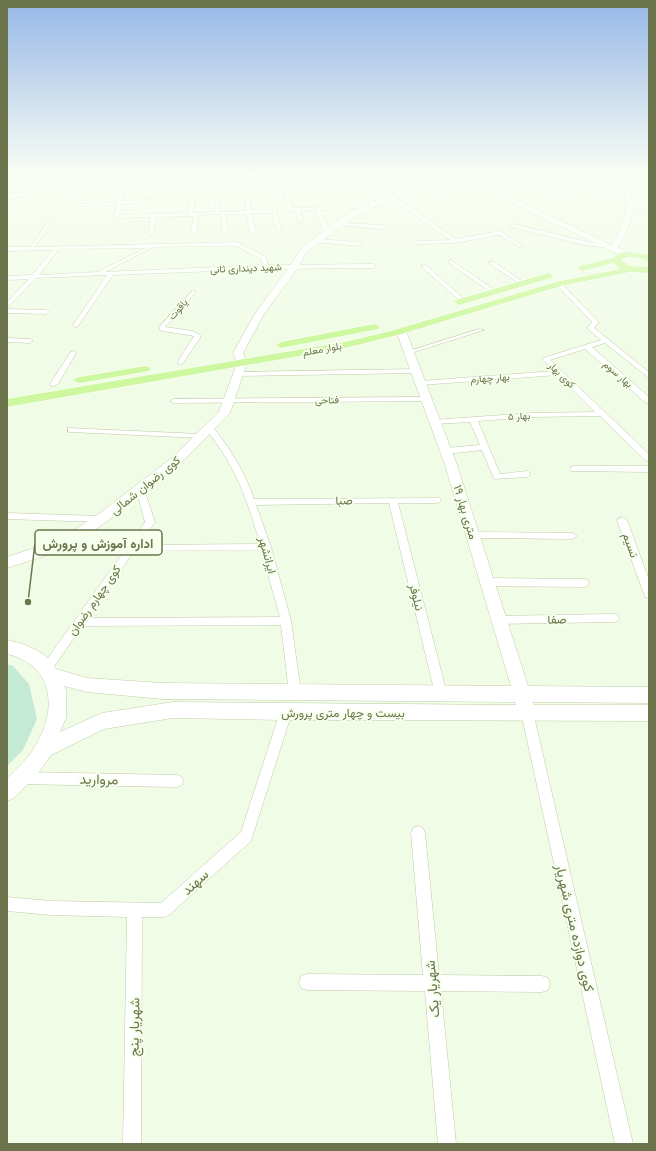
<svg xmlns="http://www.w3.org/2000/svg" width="656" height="1151" viewBox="0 0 656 1151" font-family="Montserrat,Vazirmatn,sans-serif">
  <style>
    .green { fill: #c4e9d5 }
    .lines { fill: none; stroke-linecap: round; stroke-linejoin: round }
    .street-casing { stroke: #c1caa9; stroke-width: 1 }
    .secondary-casing { stroke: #c2cea7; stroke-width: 1 }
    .primary-casing { stroke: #fff; stroke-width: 1 }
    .street { fill: #fff; fill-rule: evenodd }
    .secondary { fill: #fff; fill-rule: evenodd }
    .primary { fill: #cef8a0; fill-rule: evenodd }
    .labels { text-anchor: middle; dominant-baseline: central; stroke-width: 4; stroke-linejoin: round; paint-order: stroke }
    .far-street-label { font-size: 10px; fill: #6b744b; stroke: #f6feec }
    .street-label { font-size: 12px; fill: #6b744b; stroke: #f6feec }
    .near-street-label { font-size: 14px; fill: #6b744b; stroke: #f6feec }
    .leader { fill: none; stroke: #6b744b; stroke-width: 1.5 }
    .callout-dot { fill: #6b744b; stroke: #f6feec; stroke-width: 1.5 }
    .callout { fill: #f6feec; stroke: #6b744b; stroke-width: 1.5 }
    .callout-label { font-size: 13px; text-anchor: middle; font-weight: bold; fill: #6b744b }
  </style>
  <rect width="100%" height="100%" fill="#f1fce6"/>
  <path class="green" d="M7,664L13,666L29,684L37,719L23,750L7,766Z"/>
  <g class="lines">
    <g class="street-casing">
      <g id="street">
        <path d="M25,173H29L7,194V190Z"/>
        <path d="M69,173H73L59,190H55Z"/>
        <path d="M221,173H225L236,195L232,194Z"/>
        <path d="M497,173H502L538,184L552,181L626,199L628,198L649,200V202L630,201L628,202L580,191L572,194V196L556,198L539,203L537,201L555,196L569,194L532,185ZM552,183L575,190L571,192L544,185Z"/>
        <path d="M126,178L128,179L122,201L167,199L169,200L122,204L119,215L188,213L191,196L193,195L195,196L193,213L215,212L216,202L218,201L220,202V212L246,211V199L248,198L250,199V210H276L282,230L279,232L276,230L272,213H251L256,232L253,234L250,232L246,214H226L228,233L225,235L222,233L221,214L198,215L197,231L194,233L191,231L194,216L155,217L154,234L151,236L148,234L151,217L117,218L114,216L116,205L76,206L74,205L76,204L117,203L124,179Z"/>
        <path d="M360,185L364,186L375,206L371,205Z"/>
        <path d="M71,186L75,187L62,206H58Z"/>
        <path d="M416,187L445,197V198L441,199L414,189Z"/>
        <path d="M16,194L20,195L7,211V207Z"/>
        <path d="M284,194L288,195L292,208L367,206L369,207L367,208L320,210L328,228L325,230L322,228L315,210L300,211L303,222L299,223L295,211L288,210Z"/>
        <path d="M390,196H394L456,239L500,231L524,246L519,247L499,235L455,243L416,244L415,243L418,241L450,240L390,198Z"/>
        <path d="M627,207L649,211V213L627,209Z"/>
        <path d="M49,220L53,221L35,247L237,242L266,257L268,265L373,264L376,266L373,268L266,269L113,275L78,326L76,327L73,325L107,275L36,278L7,308V302L29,279L7,280V276L32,275L53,250L7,251V247H30ZM236,246L261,259L263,265L105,272L153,247ZM146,248L97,272L39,275L59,249Z"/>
        <path d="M339,223L382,225L385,227L382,229L337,225V224Z"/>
        <path d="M513,224L584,241L613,246L610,248L584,245L511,227V225Z"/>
        <path d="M316,239L359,242L362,244L359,246L314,242L313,241Z"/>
        <path d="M451,260L496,291V293H492L449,263V261Z"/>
        <path d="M492,261L494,262L525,283L520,284L490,264L489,263Z"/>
        <path d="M422,265H426L465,300V302H461L422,267Z"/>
        <path d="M557,283H561L598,321L599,322L594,328L649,372V378L605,343L592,347L649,397V403H646L585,349L550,360L649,454V462L646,461L600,416L532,417L478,421L500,474L527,471L531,474L527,477L494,479L482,450L446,454L442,451L446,448L480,445L470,422L435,424L431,422L432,420L532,413L595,412L558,375L421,385L417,383L421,381L554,371L543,360V358L601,340L587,328L592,322L557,285Z"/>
        <path d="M193,290L196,292L195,293L165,327L193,331L200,335V338L183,363L180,365L177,363L194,336L163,331L160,330L159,327Z"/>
        <path d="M7,309L46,310L49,312L46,314L7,313Z"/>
        <path d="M479,329L484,330L411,353L406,352Z"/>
        <path d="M7,338L30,339L33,341L30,343L7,342Z"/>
        <path d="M73,351L76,353L58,384L54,386H51L50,384L70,353Z"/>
        <path d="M416,369H419V373L238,376L234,374L238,372Z"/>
        <path d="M427,397L431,399L430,401L174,403L170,401L174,399Z"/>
        <path d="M206,426H212C230,448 245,472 254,499L440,498L441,500L440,502L437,503H398L447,694L445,698L441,699L437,698L435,694L389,503L256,505L271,547L291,621L301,693L299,697L295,698L291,697L289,693L281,625L82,626L51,671L47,673L43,671L41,668L43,665L145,522L136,489L137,487L140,486L144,489L155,522L139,545L260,544C248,501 235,464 206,430ZM261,550L280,617L88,618L134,551Z"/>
        <path d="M68,428L201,434L205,436L201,438L71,432H68Z"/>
        <path d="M574,466H649V472L571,471L570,469L571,467Z"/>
        <path d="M7,513L101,516L106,519L101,522L7,519Z"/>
        <path d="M622,517L627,520L649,580V598L645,597L644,594L617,520Z"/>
        <path d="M473,532L572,533L577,536L572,539L473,538L468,535Z"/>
        <path d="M488,578L584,579L588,580L589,583L588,586L584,587L488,586L484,585L483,582L484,579Z"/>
        <path d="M614,614L618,615L619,618L618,621L614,622L500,624L496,623L495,620L496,617L500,616Z"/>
        <path d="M286,707L290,708L292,712L251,841L169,915L164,917H142L141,1144H123L127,917L51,915L7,911V897L51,901L161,903L241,832L280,712L282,708Z"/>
        <path d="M527,707L531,708L533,712L633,1144H615L521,712L523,708Z"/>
        <path d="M20,772L177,775L182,777L183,781L182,785L177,787L20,784L15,782L14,778L15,774Z"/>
        <path d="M418,826L423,828L425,833L439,975L542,976L548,978L550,984L548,990L542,992L441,991L456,1144H438L425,991L307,990L301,988L299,982L301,976L307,974L423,975L411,833L413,828Z"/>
      </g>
    </g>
    <g class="secondary-casing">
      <g id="secondary">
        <path d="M160,173H174L171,175L7,199V195Z"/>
        <path d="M450,173H459L612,245C622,230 634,202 620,185C615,180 607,178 602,173C608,172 613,174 619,178C644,194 630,229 618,247L631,255L627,257H624L455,175L370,209L350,220L319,243L306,253L297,269L264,314L243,353L247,363L230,413L181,463L106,522L66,549L7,568V557L56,541L96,516L173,457L219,412L237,363L233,353L256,312L290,266L300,250L313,239L344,216L364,205Z"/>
        <path d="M401,328L406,331L457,465L528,686L649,687V703L533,702L534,705H649V721L286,720L173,718L104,729L51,755L36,776L14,798L7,801V778C18,767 30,757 37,743C58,707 52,664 7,654V640C25,644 47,651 56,669L87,678L162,683L511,686L445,465L396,331ZM64,686L87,692L162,699L515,702L516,705L173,702L102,713L60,732L66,718V690Z"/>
      </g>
    </g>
    <g class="primary-casing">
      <g id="primary">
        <path d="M627,252L649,255V261C640,258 629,254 621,260L630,266L649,267V273L630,272L561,286L398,335L345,348L7,407V399L345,342L391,331L556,282L620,269L614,263L582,271L578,268L579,266L613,258L619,253Z"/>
        <path d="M548,273L553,276L551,278L459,305L454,302L456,300Z"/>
        <path d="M374,324L378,325L379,327L378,329L281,348L276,345L281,342Z"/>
        <path d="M145,366L149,367L151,369L149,371L80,383L76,382L74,380L76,378L80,377Z"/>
      </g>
    </g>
    <use href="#street" class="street"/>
    <use href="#secondary" class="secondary"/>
    <use href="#primary" class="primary"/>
  </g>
  <linearGradient id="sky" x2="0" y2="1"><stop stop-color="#96b7e7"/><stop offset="0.52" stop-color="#f9fef4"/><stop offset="1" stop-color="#f9fef4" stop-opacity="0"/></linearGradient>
  <rect width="656" height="334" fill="url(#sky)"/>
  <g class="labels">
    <g class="far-street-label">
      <text transform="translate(246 268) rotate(-2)">شهید دینداری ثانی</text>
      <text transform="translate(178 309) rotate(-49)">یاقوت</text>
      <text transform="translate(322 349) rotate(-10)">بلوار معلم</text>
      <text transform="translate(618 374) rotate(41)">بهار سوم</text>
      <text transform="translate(562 375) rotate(44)">کوی بهار</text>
      <text transform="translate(490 378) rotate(-4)">بهار چهارم</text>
      <text transform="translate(327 400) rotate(-1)">فتاحی</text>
      <text transform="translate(519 416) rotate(-3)">بهار ۵</text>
    </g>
    <g class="street-label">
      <text transform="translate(145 485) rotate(-39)">کوی رضوان شمالی</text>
      <text transform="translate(344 500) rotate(-1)">صبا</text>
      <text transform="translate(466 512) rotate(73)">۱۹ متری بهار</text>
      <text transform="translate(631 545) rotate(70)">نسیم</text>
      <text transform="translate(268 555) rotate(75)">ایرانشهر</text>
      <text transform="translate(417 597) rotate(76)">نیلوفر</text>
      <text transform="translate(94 600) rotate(-55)">کوی چهارم رضوان</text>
      <text transform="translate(557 619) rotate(-1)">صفا</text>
      <text x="343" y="712">بیست و چهار متری پرورش</text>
    </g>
    <g class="near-street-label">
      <text transform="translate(99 779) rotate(1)">مروارید</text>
      <text transform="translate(195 882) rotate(-42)">سهند</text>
      <text transform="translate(575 928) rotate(77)">کوی دوازده متری شهریار</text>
      <text transform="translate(432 989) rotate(-95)">شهریار یک</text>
      <text transform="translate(134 1027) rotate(-89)">شهریار پنج</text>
    </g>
  </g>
  <path class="leader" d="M28 602L35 543"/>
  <circle class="callout-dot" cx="28" cy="602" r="4"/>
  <rect class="callout" x="35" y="530" width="127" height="25" rx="4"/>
  <g class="callout-label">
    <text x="98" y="548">اداره آموزش و پرورش</text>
  </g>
  <rect width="656" height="1151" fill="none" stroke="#6b744b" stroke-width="16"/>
</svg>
